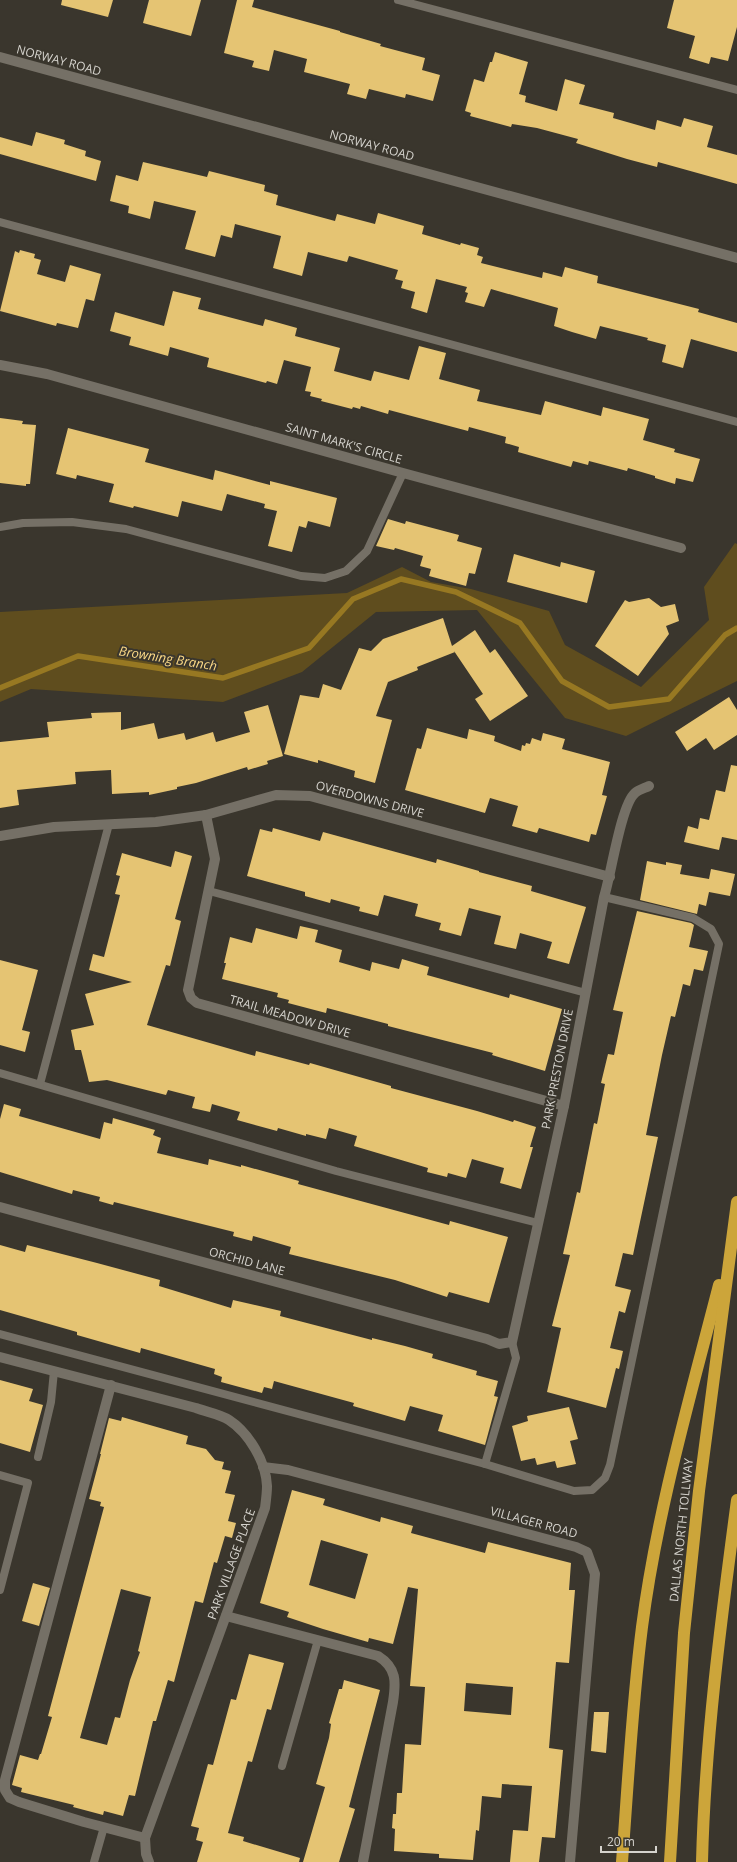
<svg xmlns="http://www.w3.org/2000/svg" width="737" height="1862" viewBox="0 0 737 1862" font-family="'Open Sans',sans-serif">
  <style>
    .green { fill: #5f4d1e }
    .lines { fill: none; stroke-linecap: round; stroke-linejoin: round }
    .stream { stroke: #977822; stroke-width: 5.5 }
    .building { fill: #e5c473; fill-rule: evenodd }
    .lane { stroke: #757066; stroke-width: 8 }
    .street { stroke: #757066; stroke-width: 10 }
    .highway { stroke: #cca53a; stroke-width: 12 }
    .labels { text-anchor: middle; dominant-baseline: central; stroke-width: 4; stroke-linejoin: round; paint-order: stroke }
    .street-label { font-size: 12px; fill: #d5d3cd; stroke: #3a362d }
    .water-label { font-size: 13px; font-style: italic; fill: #fbd986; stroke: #3a362d }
  </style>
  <rect width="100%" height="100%" fill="#3a362d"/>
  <path class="green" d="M735,543L737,544V681L626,736L565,718L477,610L376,612L302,672L223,702L31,689L0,702V612L347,593L402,567L431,582L471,589L549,611L565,645L641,687L709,620L704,587Z"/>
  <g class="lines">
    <path class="stream" d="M0,688L78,656L223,678L309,648L353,599L401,579L456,592L520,623L562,681L609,707L669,699L725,635L737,628"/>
  </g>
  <g class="building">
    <path d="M62,0H113L108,17L61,5Z"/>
    <path d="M149,0H201L191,36L143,23Z"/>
    <path d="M237,0H254L252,7L340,31V32L381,44L380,46L425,58L422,70L440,75L433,101L406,94L405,98L369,89L366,99L347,94L350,84L304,72L307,59L274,50L269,71L252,67L254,61L224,53Z"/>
    <path d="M674,0H737V27L728,61L711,57L709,64L689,58L695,36L667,28Z"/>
    <path d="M495,52L528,62L519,94L526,96L525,102L557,111L565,79L585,85L579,104L614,113L613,118L655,130L657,120L681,127L684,118L713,126L707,147L737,155V184L658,162L657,167L627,159L576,143L578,139L537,128L512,124L511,127L470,116L471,113L465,111L474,79L484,82L490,62H492Z"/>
    <path d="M36,132L65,140L64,144L86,151L85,156L101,161L96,181L0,154V137L32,146Z"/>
    <path d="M143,162L207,177L209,171L265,185L264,191L278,195L276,205L335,221L337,214L375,224L378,213L424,226L422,234L460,245L461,243L479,248L477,255L483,257L481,263L542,278L543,272L562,277L565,267L598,276L597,283L699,309L698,312L737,323V352L691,339L683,368L662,362L666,345L647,340L648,338L600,326L596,339L572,332L554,326L558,308L491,289L484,307L465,302L468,293L465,292L467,287L436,279L427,313L411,308L415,292L401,288L403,281L395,279L398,270L349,256L347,262L308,252L302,276L273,268L281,236L235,224L232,238L221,235L215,257L185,249L196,211L154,201L150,219L128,213L129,206L110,201L116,175L138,181Z"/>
    <path d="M20,250L35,254L34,258L41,260L37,274L65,282L70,265L101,274L94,301L86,299L78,328L57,323L56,326L0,311L15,251L19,253Z"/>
    <path d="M173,291L201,298L198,309L263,326L265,319L297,328L295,336L340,348L334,371L371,381L374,371L409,380L419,346L446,353L439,379L480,390L477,401L541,415L545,401L601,416L603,407L649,419L643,440L675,449L674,452L700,459L693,482L676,478L675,484L655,478V476L628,468L627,471L589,461L588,465L573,461L571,467L518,452L519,447L505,443L506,437L469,427L468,431L389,410L388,414L361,406L360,409L353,407L352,409L321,401L322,399L310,396L311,392L305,391L311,367L284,360L277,384L267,381L266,383L207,367L209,358L170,347L168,356L129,345L131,337L110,331L115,312L164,326Z"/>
    <path d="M0,418L23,421L22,424L36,425L30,484H26V486L0,483Z"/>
    <path d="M68,428L149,449L145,462L213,480L215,470L270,485V481L337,498L330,527L308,521L306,528L299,526L292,552L268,546L277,511L264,508L265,504L227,494L222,511L182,501L178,517L134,506L133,508L109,502L114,484L77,475L76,479L56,474Z"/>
    <path d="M388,519L405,524L406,521L459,535L457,541L482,548L475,574L469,573L466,586L429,576L431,569L420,566L423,556L395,548L394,550L376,546Z"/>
    <path d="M514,554L560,567L561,562L595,571L587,603L507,582Z"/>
    <path d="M649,598L661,607L675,604L679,621L666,626L669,634L638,676L595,646L625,600L629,602Z"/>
    <path d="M443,618L452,646L475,630L490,653L495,649L528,696L490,721L475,699L483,694L454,651L455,652L417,667L418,670L388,682L376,716L392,720L375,783L354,777L355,771L318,760V763L284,754L300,695L319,698L323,684L341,690L359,648L371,651L383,639Z"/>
    <path d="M729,697L737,710V735L714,750L706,738L687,751L675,732Z"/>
    <path d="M268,705L283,756L267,761L268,764L248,770L247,767L196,783L177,787V789L149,795V792L112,794L111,770L75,772L76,784L17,790L19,805L0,808V742L49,737L47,722L92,718L91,713L121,712V730L154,723L158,739L184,733L186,740L213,732L216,742L250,732L244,712Z"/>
    <path d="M427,728L467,739L469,729L495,736L494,741L521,751L522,745L525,746L526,743L530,744L532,738L541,741L543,733L565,739L562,749L610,762L602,795L607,796L596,835L591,834L589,842L539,828L537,833L512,826L518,806L490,798L485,813L405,790L417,748L421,749Z"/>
    <path d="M731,765L737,766V840L722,837L719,850L684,842L688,826L698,829L700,818L709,820L716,790L725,792Z"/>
    <path d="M273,828L320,841L323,832L436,863L437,859L479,871V872L532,886L531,891L586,907L569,964L547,958L552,942L520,933L516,949L494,944L501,916L469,908L461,936L439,930L441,923L415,916L418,904L384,895L378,916L359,911L360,907L331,899L330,903L305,896V892L247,876L260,829L272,832Z"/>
    <path d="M175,851L192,856L175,919L181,921L170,966L166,965L147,1025L255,1056L256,1051L309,1065L310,1063L391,1086V1088L477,1111L513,1122L514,1120L536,1127L530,1147H533L521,1189L500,1183L504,1168L472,1159L466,1178L448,1173L447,1177L427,1172L428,1168L354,1146L357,1136L329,1128L326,1139L306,1134V1136L278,1128L277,1131L237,1120L240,1112L212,1104L210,1112L192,1108L195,1097L168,1090L166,1095L107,1080L89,1082L81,1050H75L71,1030L94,1025L85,994L132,982L89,970L93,954L104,957L120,895L115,894L120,876L116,875L122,853L171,867Z"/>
    <path d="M647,861L666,865V862L682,865L680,874L709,879L711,869L735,874L730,896L709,892L706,906L699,904L697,914L640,900Z"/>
    <path d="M637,911L691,923L694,925L689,947L708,951L703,971L694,969L690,986L683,984L675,1017L671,1016L662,1055L646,1135L658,1137L633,1255L623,1253L615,1286L631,1290L625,1313L619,1311L610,1348L623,1351L619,1369L616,1368L606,1408L547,1392L561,1328L552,1326L570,1255L563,1254L577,1192L580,1193L594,1123L597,1124L605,1084L601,1083L608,1054L614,1055L623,1012L613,1010Z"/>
    <path d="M300,926L318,930L315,942L342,950L339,962L370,971L372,962L399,969L402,959L429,967L427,975L509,998L510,994L562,1009L545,1071L492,1055L493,1053L388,1026V1024L327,1008L326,1013L288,1003L289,1000L277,997L278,993L222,979L226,963H224L230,937L252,943L256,928L297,939Z"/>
    <path d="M0,960L38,970L22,1030L30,1032L25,1052L0,1045Z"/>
    <path d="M4,1104L21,1109L19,1116L100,1139L104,1122L112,1124L113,1118L155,1130L153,1135L161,1138L157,1153L208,1165L209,1159L241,1167V1165L299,1181L298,1184L449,1225L450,1221L508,1237L489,1303L449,1292L447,1297L395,1280L289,1254L291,1247L253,1236L252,1241L233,1236L234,1232L114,1202L113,1205L99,1201L100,1197L73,1190L72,1194L0,1172V1119Z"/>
    <path d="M0,1245L25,1252L27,1245L97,1263L160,1280L159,1286L231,1308L233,1300L281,1311L280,1316L372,1340V1338L405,1346L433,1354L432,1358L477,1371L476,1375L498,1381L494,1396L498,1397L485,1445L438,1431L443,1415L410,1406L405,1421L353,1406L354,1403L274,1381L272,1389L264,1387L262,1393L221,1382L222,1377L214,1374L215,1369L141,1348L140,1353L77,1335V1332L0,1310Z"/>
    <path d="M0,1380L33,1389L29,1401L43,1405L30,1452L0,1443Z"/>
    <path d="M569,1407L578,1439L570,1441L576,1464L557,1468L555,1461L537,1465L535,1458L521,1461L512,1426L528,1421L527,1416Z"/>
    <path d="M122,1417L188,1436L186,1444L206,1449L215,1460L224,1462L222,1469L231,1471L225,1493L235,1495L228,1521L236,1523L232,1538L225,1536L217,1563L214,1562L203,1603L195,1601L174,1682L168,1680L156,1721H153L135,1796L129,1795L123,1816L104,1811L103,1815L73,1807L74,1805L21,1792L22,1788L12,1785L20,1755L38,1760L40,1754H41L52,1717L48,1716L104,1507L100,1506L101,1502L89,1499L101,1454H100L109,1418L121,1421ZM121,1589L151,1597L138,1651L140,1652L130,1680L120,1718L115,1717L107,1745L80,1738Z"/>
    <path d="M292,1490L325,1499L323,1505L380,1522L381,1517L413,1526L411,1533L485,1553L488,1542L571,1563L569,1590H575L569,1663L556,1662L549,1748L563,1750L555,1838L542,1837L539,1862H510L513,1830L528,1831L532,1786L502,1784L501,1798L482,1796L479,1831L476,1830L473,1860L439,1858V1854L394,1851L395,1829L392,1828L393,1814H396L397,1793H402L405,1744L421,1745L425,1687L410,1686L418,1589L408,1587L393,1644L369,1638L368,1642L323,1629L287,1617L289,1612L260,1603ZM321,1540L368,1554L355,1599L309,1585ZM466,1683L513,1687L511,1715L464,1711Z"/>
    <path d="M33,1583L50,1588L39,1626L22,1621Z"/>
    <path d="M249,1654L284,1663L271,1710L267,1709L252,1762L248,1761L228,1833L244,1837L243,1841L300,1858L299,1862H197L203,1842L196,1840L199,1828L191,1826L208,1764L213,1765L231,1699L236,1700Z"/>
    <path d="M344,1680L380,1690L349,1807L355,1809L339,1862H303L325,1787L316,1784L329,1738L331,1724L329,1723L339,1689H342Z"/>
    <path d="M594,1712H609L606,1753L591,1751Z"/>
  </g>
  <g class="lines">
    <g class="lane">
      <path d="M398,0L737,90"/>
      <path d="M0,222L737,422"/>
      <path d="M0,527L23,523L72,522L126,529L301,576L325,578L346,571L367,551L403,473"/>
      <path d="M209,891L586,993"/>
      <path d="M0,1073L336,1171L538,1223"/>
      <path d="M40,1084L109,824"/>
      <path d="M0,1334L485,1464L574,1491L592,1490L605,1478L610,1465L719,944L711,929L693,918L604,897"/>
      <path d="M38,1457L51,1402L54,1371"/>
      <path d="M485,1464L516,1358L512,1342"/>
      <path d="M0,1475L28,1483L0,1590"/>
      <path d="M282,1766L318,1640"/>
      <path d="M94,1862L104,1827"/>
    </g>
    <g class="street">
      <path d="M0,57L737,258"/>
      <path d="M0,365L47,374L403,473L681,548"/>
      <path d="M206,815L215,859L188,990L191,998L197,1003L564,1106"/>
      <path d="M0,836L54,827L156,822L206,815L276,795L310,796L610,877"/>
      <path d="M0,1207L487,1339L499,1344L512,1342L564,1106L604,897C611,875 621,805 635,793C638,790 645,788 649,786"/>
      <path d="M0,1357L196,1408C206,1412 220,1414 229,1420C249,1433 266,1462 267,1486C267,1493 266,1500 265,1508L145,1838L146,1854L149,1862"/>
      <path d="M111,1385L5,1780V1790L10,1798L19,1802L84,1822L145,1838"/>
      <path d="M263,1467L288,1470L576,1547L587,1552L595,1574L570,1862"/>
      <path d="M226,1616L378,1656C397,1668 396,1682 393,1702L363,1862"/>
    </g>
    <g class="highway">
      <path d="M622,1862C628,1784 632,1705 642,1627C657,1511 690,1398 719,1285"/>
      <path d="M670,1862L684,1633L699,1491L737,1202"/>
      <path d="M702,1862C705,1741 721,1620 737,1500"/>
    </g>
  </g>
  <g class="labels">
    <g class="street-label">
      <text transform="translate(59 60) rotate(15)">NORWAY ROAD</text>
      <text transform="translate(372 145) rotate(15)">NORWAY ROAD</text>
      <text transform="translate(344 443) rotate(16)">SAINT MARK'S CIRCLE</text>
      <text transform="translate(370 799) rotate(15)">OVERDOWNS DRIVE</text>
      <text transform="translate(290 1016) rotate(16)">TRAIL MEADOW DRIVE</text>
      <text transform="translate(557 1069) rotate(-79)">PARK PRESTON DRIVE</text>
      <text transform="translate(247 1261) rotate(15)">ORCHID LANE</text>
      <text transform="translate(534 1522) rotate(15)">VILLAGER ROAD</text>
      <text transform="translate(681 1530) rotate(-84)">DALLAS NORTH TOLLWAY</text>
      <text transform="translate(231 1564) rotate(-70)">PARK VILLAGE PLACE</text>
    </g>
    <g class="water-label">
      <text transform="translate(168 658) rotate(9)">Browning Branch</text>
    </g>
  </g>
  <path d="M601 1846v6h55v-6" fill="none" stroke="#d5d3cd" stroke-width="2"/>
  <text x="607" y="1846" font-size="12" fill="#d5d3cd" stroke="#3a362d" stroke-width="3" paint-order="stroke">20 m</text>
</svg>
